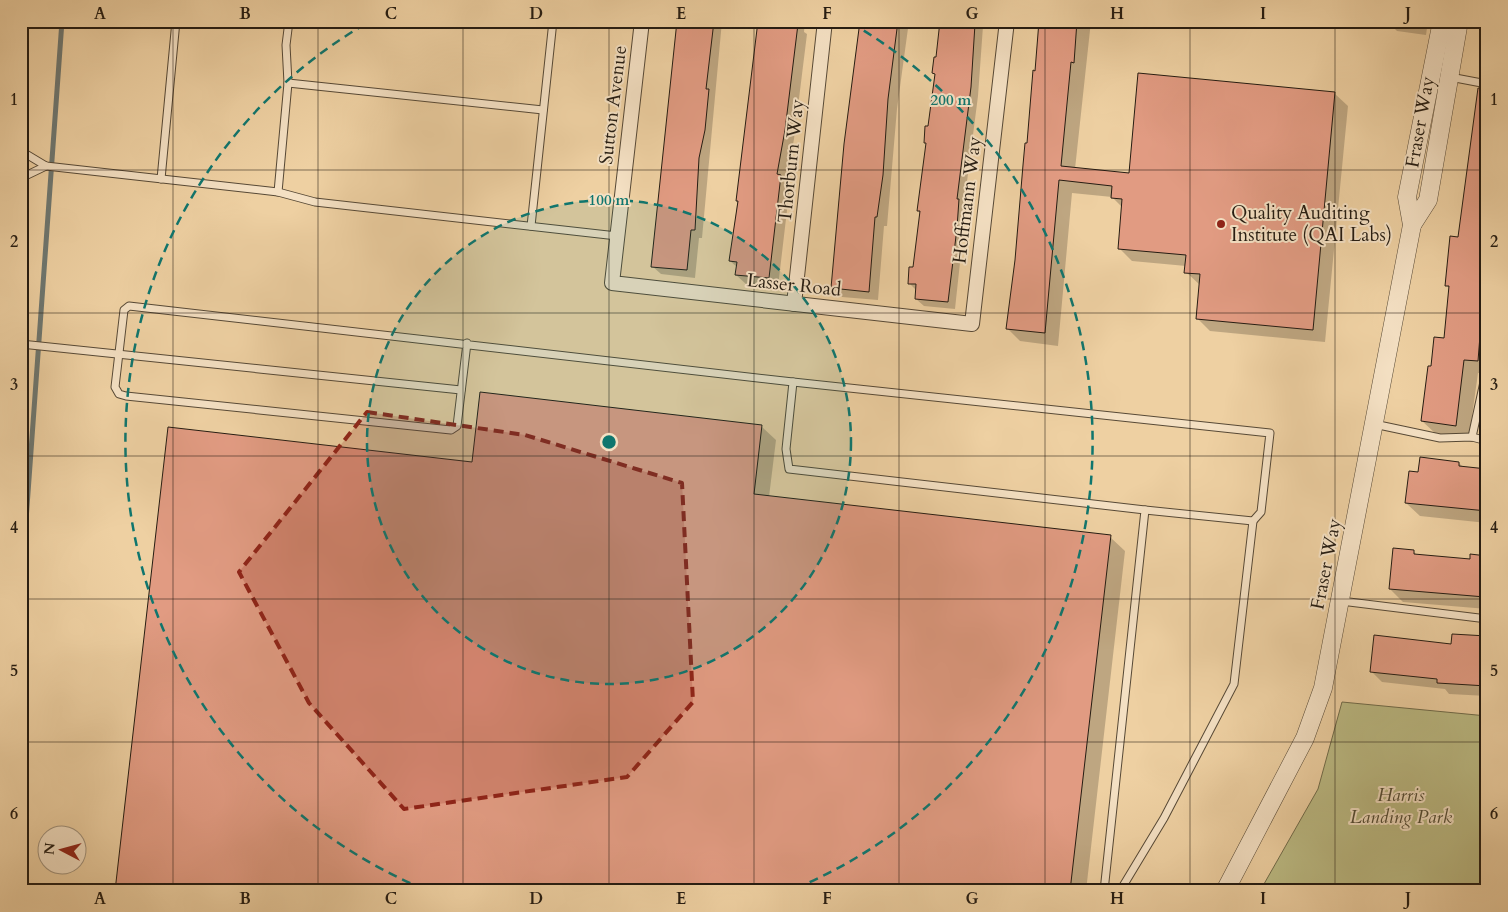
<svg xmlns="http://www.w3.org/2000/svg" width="1508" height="912" viewBox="0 0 1508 912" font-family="Cardo,serif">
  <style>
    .green { fill: #bbba83; stroke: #706b4a }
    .shadow { fill: #0003 }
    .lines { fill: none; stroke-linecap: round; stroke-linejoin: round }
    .stream { stroke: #6e7771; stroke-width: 5 }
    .building { fill: #e19b82; stroke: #251c12 }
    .service-casing { stroke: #574936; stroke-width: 9 }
    .minor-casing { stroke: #574936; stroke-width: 16 }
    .tertiary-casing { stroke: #574936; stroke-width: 19 }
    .service { stroke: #f4e0c3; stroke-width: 7 }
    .minor { stroke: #f4e0c3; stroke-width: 14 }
    .tertiary { stroke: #f4e0c3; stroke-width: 18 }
    .marked { fill: #8f2418; fill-opacity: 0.2; stroke: #8f2418; stroke-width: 4; stroke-dasharray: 10 6; stroke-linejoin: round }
    .grid { fill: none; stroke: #251c12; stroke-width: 1; stroke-opacity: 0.55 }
    .ring { fill: none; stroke: #0f766e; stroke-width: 2.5; stroke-dasharray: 9 6 }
    .poi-dot { fill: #8f2418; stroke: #f4e0c3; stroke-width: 2 }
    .labels { text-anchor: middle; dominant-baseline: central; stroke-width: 4; stroke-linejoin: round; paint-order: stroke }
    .street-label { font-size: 19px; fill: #251c12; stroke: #f4e0c3 }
    .poi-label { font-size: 19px; fill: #251c12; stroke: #f4e0c3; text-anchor: start }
    .park-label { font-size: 19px; font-style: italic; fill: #524b34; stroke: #f4e0c3 }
    .centre { fill: #0f766e; stroke: #f4e0c3; stroke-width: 2.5 }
    .ring-label { font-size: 15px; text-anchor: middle; font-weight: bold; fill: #0f766e; stroke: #f4e0c3; stroke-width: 4; stroke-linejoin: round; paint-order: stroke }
    .neatline { fill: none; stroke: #251c12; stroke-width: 2 }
    .grid-label { font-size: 16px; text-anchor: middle; font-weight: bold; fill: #251c12 }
  </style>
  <rect width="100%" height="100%" fill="#eed0a2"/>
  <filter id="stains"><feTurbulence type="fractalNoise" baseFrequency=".004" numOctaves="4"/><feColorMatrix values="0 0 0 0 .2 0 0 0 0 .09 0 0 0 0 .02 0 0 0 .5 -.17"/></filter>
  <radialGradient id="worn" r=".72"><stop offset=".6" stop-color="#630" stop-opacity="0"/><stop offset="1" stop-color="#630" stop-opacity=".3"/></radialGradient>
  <path class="green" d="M1342,702L1487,716V891H1260L1318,789Z"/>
  <g class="shadow">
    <path d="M677,21H722L702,238H699L695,278L661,274L652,266Z"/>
    <path d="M760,21H805L804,32L807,34L794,139L786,182L790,185L778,287L746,284L736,275L737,267L730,261Z"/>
    <path d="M860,21H909L897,109L887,226H884L878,300L842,297L832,287Z"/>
    <path d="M942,21H987L986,26H983L978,96L964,205L966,207L955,309L924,306L916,299L917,291L909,283L914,269L921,214L918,211L927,145L925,142L929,128L936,75L934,73Z"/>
    <path d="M1041,21H1091L1075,169L1130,175L1334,93L1348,106L1325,342L1210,331L1197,318L1200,285L1186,272V266L1132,261L1119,248L1123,208L1112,197L1072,193L1058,346L1020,341L1007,328L1016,260Z"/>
    <path d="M1292,21H1312L1311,24Z"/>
    <path d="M1336,21H1366L1365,28L1338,24Z"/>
    <path d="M1387,21H1428L1426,35L1397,31Z"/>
    <path d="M1487,103V374L1478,373L1469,438L1436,434L1422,421L1432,367L1446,340L1450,289L1446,285L1459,239Z"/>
    <path d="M761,426L776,440L769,497L1110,537L1125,551L1086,891H116L473,463Z"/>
    <path d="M1459,463L1464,468L1487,470V523L1420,516L1406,503L1419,474Z"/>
    <path d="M1413,551L1418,556L1471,561L1487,557V609L1403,602L1390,589Z"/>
    <path d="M1487,638V696L1449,694L1445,689L1382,682L1371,671L1452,645Z"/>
  </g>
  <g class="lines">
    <path class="stream" d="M21,590L62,21"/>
  </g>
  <g class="building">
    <path d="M677,21H714L706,89H709L705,130L699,158L695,230H691L687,270L651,267Z"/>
    <path d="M758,21L798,24L785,130L777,174L781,175L769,278L735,275L737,262L729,261L738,201H736Z"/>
    <path d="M860,21H898L888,99L883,175L877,217H875L869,292L831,288L844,144Z"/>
    <path d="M940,21L975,24L971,87L957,199H959L957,228L948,302L915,299L916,284H908L909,267H913L920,211H917L926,143H924L925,126H928L935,74L932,73L934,57H936Z"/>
    <path d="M1039,21H1077L1074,63L1071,62L1061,166L1129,173L1138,73L1335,92L1313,330L1196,319L1200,274L1184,273L1186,255L1118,249L1122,199L1111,198L1112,186L1059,180L1045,333L1006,329L1015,260L1023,165L1025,143H1027L1033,70L1035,71Z"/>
    <path d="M1478,88L1487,89V311L1482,310L1478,361L1464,360L1456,426L1421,421L1428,366H1431L1434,337L1444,338L1449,286H1445L1450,236L1458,237Z"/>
    <path d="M480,392L762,425L754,494L1111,535L1070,891H115L168,427L472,462Z"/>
    <path d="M1420,457L1459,462V466L1487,469V511L1405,503L1409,471L1418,472Z"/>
    <path d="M1393,548L1414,550V554L1470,559V554L1487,556L1485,597L1389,589Z"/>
    <path d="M1452,634L1487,636V686L1437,683V679L1370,672L1374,635L1451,644Z"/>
  </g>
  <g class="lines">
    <g class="service-casing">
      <g id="service">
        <path d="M1450,77L1487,84"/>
        <path d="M288,83L543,110"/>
        <path d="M21,151L46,166L278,192L315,202L617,236"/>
        <path d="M21,178L46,166"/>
        <path d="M161,179L176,21"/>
        <path d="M278,192L288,83L286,45L289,21"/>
        <path d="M531,226L553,21"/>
        <path d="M467,343L457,426L451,430L126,396L119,394L115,387L124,310L129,306L793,382L786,449L789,469L1145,510L1104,891"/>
        <path d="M21,344L461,390"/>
        <path d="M793,382L1270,433L1261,512L1253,521L1145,510"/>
        <path d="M1374,424L1440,438L1472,437L1487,441"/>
        <path d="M1472,437L1487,368"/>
        <path d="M1341,601L1487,619"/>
        <path d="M1120,891L1164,818L1234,684L1253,521"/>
      </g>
    </g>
    <g class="minor-casing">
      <g id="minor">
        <path d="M642,21L612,283L972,324L1007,21"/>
        <path d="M794,304L825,21"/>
      </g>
    </g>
    <g class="tertiary-casing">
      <g id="tertiary">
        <path d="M1412,225L1428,200L1459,21"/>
        <path d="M1225,891L1305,738L1323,688L1412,225L1407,197L1442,21"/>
      </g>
    </g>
    <use href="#service" class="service"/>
    <use href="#minor" class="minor"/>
    <use href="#tertiary" class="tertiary"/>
  </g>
  <path class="marked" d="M367,412L525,435L682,483L693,702L627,777L404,809L309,703L239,572Z"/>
  <path class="grid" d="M173,21V891M318,21V891M463,21V891M609,21V891M754,21V891M899,21V891M1045,21V891M1190,21V891M1335,21V891M21,170H1487M21,313H1487M21,456H1487M21,599H1487M21,742H1487"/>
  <circle cx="609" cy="442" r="242" fill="#0f766e" fill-opacity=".12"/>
  <g class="ring">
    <circle cx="609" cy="442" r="242"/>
    <path d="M424 889A484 484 0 0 1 367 23M851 23A484 484 0 0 1 794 889"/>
  </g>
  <circle class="poi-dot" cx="1221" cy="224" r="5"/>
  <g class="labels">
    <g class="street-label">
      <text transform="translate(613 105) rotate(-83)">Sutton Avenue</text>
      <text transform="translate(1420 122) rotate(-80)">Fraser Way</text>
      <text transform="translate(791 161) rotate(-84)">Thorburn Way</text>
      <text transform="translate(967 200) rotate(-83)">Hoffmann Way</text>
      <text transform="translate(794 285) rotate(6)">Lasser Road</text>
      <text transform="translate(1326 564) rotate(-79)">Fraser Way</text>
    </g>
    <g class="poi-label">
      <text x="1231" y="213">Quality Auditing<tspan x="1231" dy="22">Institute (QAI Labs)</tspan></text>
    </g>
    <g class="park-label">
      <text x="1401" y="795">Harris<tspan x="1401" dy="22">Landing Park</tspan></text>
    </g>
  </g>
  <circle cx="609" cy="442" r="8" class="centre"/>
  <g class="ring-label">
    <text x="951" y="105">200 m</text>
    <text x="609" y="205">100 m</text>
  </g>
  <rect width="1508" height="912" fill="none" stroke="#eed0a2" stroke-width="55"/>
  <g transform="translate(62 850) rotate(276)"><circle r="24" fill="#f4e0c3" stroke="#a1927c"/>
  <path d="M0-4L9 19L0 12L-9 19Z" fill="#8f2418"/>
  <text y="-8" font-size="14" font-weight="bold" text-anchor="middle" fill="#251c12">N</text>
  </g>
  <rect x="28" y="28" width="1452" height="856" class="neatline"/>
  <g class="grid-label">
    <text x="100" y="19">A</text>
    <text x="245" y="19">B</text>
    <text x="391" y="19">C</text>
    <text x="536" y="19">D</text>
    <text x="681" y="19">E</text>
    <text x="827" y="19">F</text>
    <text x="972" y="19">G</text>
    <text x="1117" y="19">H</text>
    <text x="1263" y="19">I</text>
    <text x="1408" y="19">J</text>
    <text x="14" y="105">1</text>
    <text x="1494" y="105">1</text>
    <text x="14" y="247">2</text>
    <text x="1494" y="247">2</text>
    <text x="14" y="390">3</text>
    <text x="1494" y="390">3</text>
    <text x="14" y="533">4</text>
    <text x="1494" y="533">4</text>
    <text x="14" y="676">5</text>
    <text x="1494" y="676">5</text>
    <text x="14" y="819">6</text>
    <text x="1494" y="819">6</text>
    <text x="100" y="904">A</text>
    <text x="245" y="904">B</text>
    <text x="391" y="904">C</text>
    <text x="536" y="904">D</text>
    <text x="681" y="904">E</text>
    <text x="827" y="904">F</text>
    <text x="972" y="904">G</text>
    <text x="1117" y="904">H</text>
    <text x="1263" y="904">I</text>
    <text x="1408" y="904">J</text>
  </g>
  <rect width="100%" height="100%" filter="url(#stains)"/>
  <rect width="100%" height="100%" fill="url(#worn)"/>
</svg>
